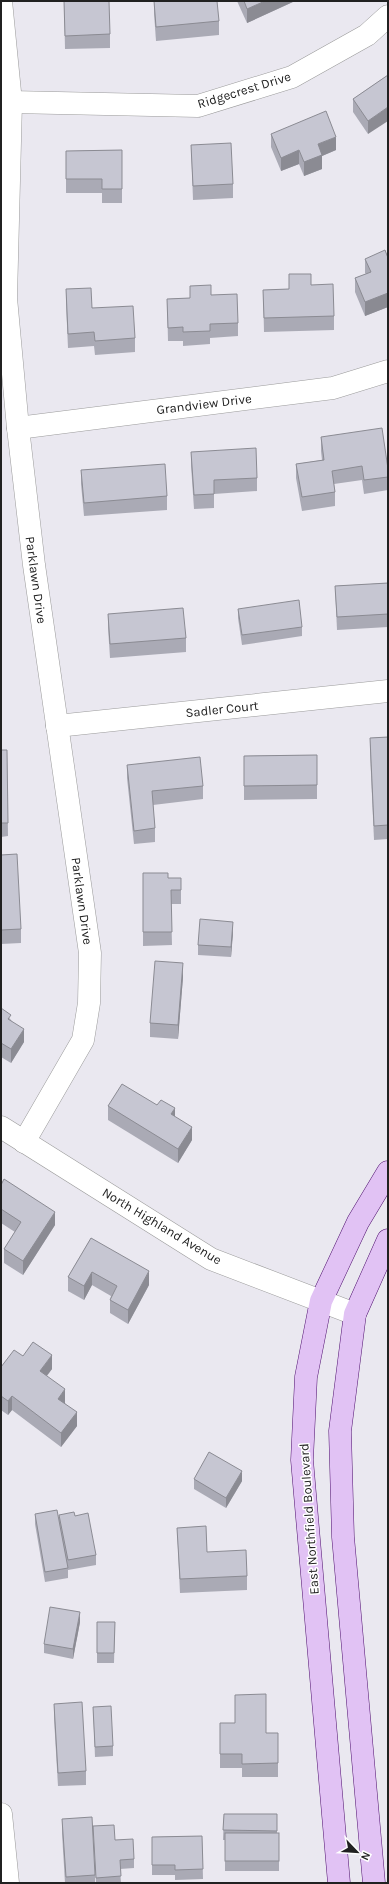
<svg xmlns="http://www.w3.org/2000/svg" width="389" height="1884" viewBox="0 0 389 1884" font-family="Karla,sans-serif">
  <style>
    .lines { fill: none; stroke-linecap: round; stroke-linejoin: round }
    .minor-casing { stroke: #9b9b9b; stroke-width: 23 }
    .tertiary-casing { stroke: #9b9b9b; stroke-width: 23 }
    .secondary-casing { stroke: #4f106f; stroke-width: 23 }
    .minor { stroke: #fff; stroke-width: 22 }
    .tertiary { stroke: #fff; stroke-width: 22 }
    .secondary { stroke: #e1c2f4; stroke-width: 22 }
    .wall { fill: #aaaab5 }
    .shaded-wall { fill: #8b8b93 }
    .building { fill: #c6c6d2; stroke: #8b8b93 }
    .labels { text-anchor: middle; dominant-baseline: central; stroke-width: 3; stroke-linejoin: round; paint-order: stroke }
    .street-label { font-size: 13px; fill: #212121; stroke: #fff }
  </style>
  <rect width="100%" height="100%" fill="#eae8f0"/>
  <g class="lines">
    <g class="minor-casing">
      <g id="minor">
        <path d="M1,1L11,102L6,298L18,428L34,565L90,953L89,1003L83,1040L24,1142"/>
        <path d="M11,102L198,106L292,77L367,35L388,16"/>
        <path d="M18,428L333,388L388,371"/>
        <path d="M57,726L388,691"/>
        <path d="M1,1814L8,1883"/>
      </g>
    </g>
    <g class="tertiary-casing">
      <path id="tertiary" d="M1,1127L211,1259L355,1314"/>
    </g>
    <g class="secondary-casing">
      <g id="secondary">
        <path d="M339,1883L302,1460L306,1377L321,1301L358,1222L388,1172"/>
        <path d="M374,1883L343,1537L340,1431L355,1314L388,1240"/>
      </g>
    </g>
    <use href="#minor" class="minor"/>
    <use href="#tertiary" class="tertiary"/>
    <use href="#secondary" class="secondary"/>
  </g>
  <g class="wall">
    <path d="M64,1L110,34V48L65,49Z"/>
    <path d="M154,1L219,21V35L156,41L154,13Z"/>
    <path d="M237,1H295L247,23Z"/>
    <path d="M388,75L368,134L353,112V99Z"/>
    <path d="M271,134L336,150L322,156V169L304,176L299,164L281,171L271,147Z"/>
    <path d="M191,145L233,184V198L193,200Z"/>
    <path d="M122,150V203H102V193H66V151Z"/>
    <path d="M388,258V307L365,316L355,292V278L366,274L365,273V259Z"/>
    <path d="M289,274L311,285L334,316V330L264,332L263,290L289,289Z"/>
    <path d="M190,286L211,295L238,323V336L210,338V344L183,346V341H168L167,299L190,298Z"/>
    <path d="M66,289L135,338V352L95,355L94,346L68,348L66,303Z"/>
    <path d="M321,437L388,469V490L364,494L362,480L334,484L335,492V506L302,511L296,478V464L322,460L321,451Z"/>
    <path d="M191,452L257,478V491L214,494V508L194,509L191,465Z"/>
    <path d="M81,470L167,496V510L84,516L81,484Z"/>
    <path d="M388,583V627L337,630L335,586Z"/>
    <path d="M238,609L302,627V636L242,645L238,618Z"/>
    <path d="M108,614L186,638V652L110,658L108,627Z"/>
    <path d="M388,737V839L374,840L370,752V738Z"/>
    <path d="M1,750H7L8,836L1,837Z"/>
    <path d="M317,755V799L244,800V756Z"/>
    <path d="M127,765L203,786V799L153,805L155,828V842L134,844L127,778Z"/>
    <path d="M1,855L21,929V943L1,944Z"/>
    <path d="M143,873L168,878H181V904H171L172,945L143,946Z"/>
    <path d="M233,932L231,957L198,955V945Z"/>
    <path d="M183,977L178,1039L150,1037V1023Z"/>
    <path d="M1,1008L11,1020L24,1042L11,1063L1,1057Z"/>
    <path d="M108,1106L192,1140L178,1163L108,1120Z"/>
    <path d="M1,1185L55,1225L23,1275L4,1263V1249L15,1232L1,1223Z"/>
    <path d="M91,1238L149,1285L128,1324L110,1313V1300L111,1296L92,1285L84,1300L68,1291V1277Z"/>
    <path d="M23,1356L52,1369L47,1376L65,1403L77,1426L61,1447L12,1410L8,1415L1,1410V1367Z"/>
    <path d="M194,1479L242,1481L226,1508L194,1489Z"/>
    <path d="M35,1514L59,1522V1515L75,1516L96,1555V1565L68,1570L66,1558L68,1568V1578L45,1582L35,1524Z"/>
    <path d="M177,1528L207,1552L247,1576V1590L180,1593Z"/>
    <path d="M80,1622L73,1659L44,1653V1644Z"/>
    <path d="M97,1622H115L114,1663H97Z"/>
    <path d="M54,1704L86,1771V1785L58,1786L54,1718Z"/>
    <path d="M93,1707L113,1746V1756L95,1757Z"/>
    <path d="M220,1723L266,1733H278V1777H242V1768H220Z"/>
    <path d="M224,1814H277V1833H279V1871H225V1840H223Z"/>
    <path d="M62,1819L95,1875V1883H65L62,1833Z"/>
    <path d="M93,1826L115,1840L134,1859V1868L120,1869L121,1883H96L93,1836Z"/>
    <path d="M202,1836L203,1879L175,1880V1875H152V1837Z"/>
  </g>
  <g class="shaded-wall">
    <path d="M265,1H295L247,23V9Z"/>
    <path d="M388,107V121L368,134V121Z"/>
    <path d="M336,137V150L322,156V169L304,176V162L318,144Z"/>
    <path d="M299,150V164L281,171V158Z"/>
    <path d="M388,293V307L365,316V302Z"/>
    <path d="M233,922V932L231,957V947Z"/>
    <path d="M183,963V977L178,1039V1025Z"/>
    <path d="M24,1029V1042L11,1063V1049Z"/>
    <path d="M175,1108V1122L171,1114Z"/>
    <path d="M192,1127V1140L178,1163V1149Z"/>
    <path d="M55,1212V1225L23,1275V1261Z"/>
    <path d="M149,1271V1285L128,1324V1310Z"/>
    <path d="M92,1272V1285L84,1300V1286Z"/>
    <path d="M52,1355V1369L40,1384V1371Z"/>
    <path d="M65,1389V1403L58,1412V1399Z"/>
    <path d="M12,1396V1410L8,1415V1401Z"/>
    <path d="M77,1412V1426L61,1447V1433Z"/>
    <path d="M242,1471V1481L226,1508V1498Z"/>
    <path d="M80,1612V1622L73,1659V1649Z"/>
  </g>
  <g class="building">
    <path d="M64,1H109L110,34L65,36Z"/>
    <path d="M154,1H217L219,21L156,27Z"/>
    <path d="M244,1H265L247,9Z"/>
    <path d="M388,75V107L368,121L353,99Z"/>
    <path d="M326,111L336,137L318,144L322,155L304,162L299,150L281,158L271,134Z"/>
    <path d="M231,143L233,184L193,186L191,145Z"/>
    <path d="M122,150V189H102V179H66V151Z"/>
    <path d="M385,250L388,258V293L365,302L355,278L371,272L365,259Z"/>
    <path d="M289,274H311V285L333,284L334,316L264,318L263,290L289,289Z"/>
    <path d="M211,285V295L237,294L238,323L210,324V331L183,332V327L168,328L167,299L190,298V286Z"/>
    <path d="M91,288L92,308L133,306L135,338L95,341L94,332L68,334L66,289Z"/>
    <path d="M382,428L388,469V477L364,480L362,466L332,471L335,492L302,497L296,464L324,460L321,437Z"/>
    <path d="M256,448L257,478L214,480V494L194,495L191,452Z"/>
    <path d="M165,464L167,496L84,503L81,470Z"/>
    <path d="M388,583V614L337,617L335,586Z"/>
    <path d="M299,600L302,627L242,635L238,609Z"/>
    <path d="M183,608L186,638L110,644L108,614Z"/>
    <path d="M388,737V825L374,826L370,738Z"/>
    <path d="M1,750H7L8,823H1Z"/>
    <path d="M317,755V785L244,786V756Z"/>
    <path d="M200,757L203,786L152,791L155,828L134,831L127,765Z"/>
    <path d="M17,854L21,929L1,930V855Z"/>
    <path d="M143,873H168V878H181V890H171L172,932H143Z"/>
    <path d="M200,919L233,922L231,947L198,945Z"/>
    <path d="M155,961L183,963L178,1025L150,1023Z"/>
    <path d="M1,1008L11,1015L8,1019L24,1029L11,1049L1,1043Z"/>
    <path d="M122,1084L157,1105L161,1100L175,1108L171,1114L192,1127L178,1149L108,1106Z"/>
    <path d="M4,1179L55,1212L23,1261L4,1249L21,1222L1,1209V1185Z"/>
    <path d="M91,1238L149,1271L128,1310L110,1300L117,1286L92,1272L84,1286L68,1277Z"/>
    <path d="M33,1342L52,1355L40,1371L65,1389L58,1399L77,1412L61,1433L12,1396L8,1401L1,1396V1367L14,1350L23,1356Z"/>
    <path d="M209,1452L242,1471L226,1498L194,1479Z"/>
    <path d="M57,1510L68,1568L45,1572L35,1514Z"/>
    <path d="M74,1512L75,1516L88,1513L96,1555L68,1560L59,1515Z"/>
    <path d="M206,1526L207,1552L246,1550L247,1576L180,1579L177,1528Z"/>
    <path d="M50,1607L80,1612L73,1649L44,1644Z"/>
    <path d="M97,1622H115L114,1653H97Z"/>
    <path d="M266,1694V1733H278V1763L242,1764V1754H220V1723H235V1695Z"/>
    <path d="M82,1702L86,1771L58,1773L54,1704Z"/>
    <path d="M111,1706L113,1746L95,1747L93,1707Z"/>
    <path d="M224,1814H277V1831L223,1830Z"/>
    <path d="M92,1817L95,1875L66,1877L62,1819Z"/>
    <path d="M114,1825L115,1840L133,1839L134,1859L120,1860L121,1876L96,1878L93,1826Z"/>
    <rect x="225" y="1833" width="54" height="28"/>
    <path d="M202,1836L203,1869L175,1870V1865H152V1837Z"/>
  </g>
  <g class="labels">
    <g class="street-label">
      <text transform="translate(244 90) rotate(-17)">Ridgecrest Drive</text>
      <text transform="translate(204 404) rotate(-7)">Grandview Drive</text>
      <text transform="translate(36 580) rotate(82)">Parklawn Drive</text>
      <text transform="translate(222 709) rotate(-6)">Sadler Court</text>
      <text transform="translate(82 901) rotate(82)">Parklawn Drive</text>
      <text transform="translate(162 1226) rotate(31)">North Highland Avenue</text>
      <text transform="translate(309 1519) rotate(-94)">East Northfield Boulevard</text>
    </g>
  </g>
  <rect width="389" height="1884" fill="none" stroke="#212121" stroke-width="4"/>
  <g transform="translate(357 1852) rotate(115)" stroke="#ffffff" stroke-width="3" paint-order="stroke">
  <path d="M0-3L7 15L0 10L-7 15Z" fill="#212121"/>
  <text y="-6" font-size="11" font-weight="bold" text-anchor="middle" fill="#212121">N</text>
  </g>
</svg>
